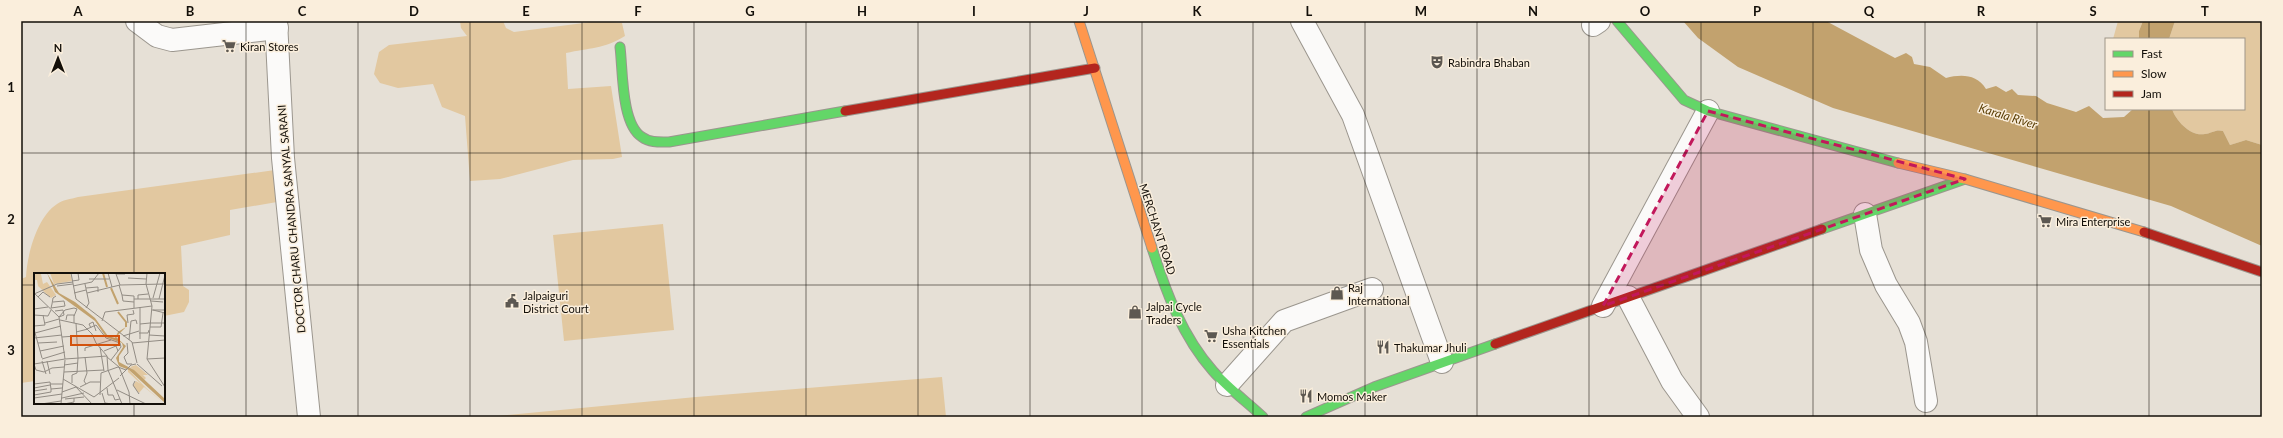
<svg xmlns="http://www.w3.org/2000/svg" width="2283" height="438" viewBox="0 0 2283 438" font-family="Lato,sans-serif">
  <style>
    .green { fill: #e2c8a0 }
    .water { fill: #c2a26e }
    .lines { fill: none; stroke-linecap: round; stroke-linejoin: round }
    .street-casing { stroke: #9b968e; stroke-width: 24 }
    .fast-casing { stroke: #9b968e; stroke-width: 11 }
    .slow-casing { stroke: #9b968e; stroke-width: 11 }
    .jam-casing { stroke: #9b968e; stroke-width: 11 }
    .street { stroke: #fbfaf9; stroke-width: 22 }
    .fast { stroke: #63d668; stroke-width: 9 }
    .slow { stroke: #ff974d; stroke-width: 9 }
    .jam { stroke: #b3261e; stroke-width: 9 }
    .marked { fill: #c2185b; fill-opacity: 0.2; stroke: #c2185b; stroke-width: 3; stroke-dasharray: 8 5; stroke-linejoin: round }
    .grid { fill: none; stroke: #130f09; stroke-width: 1; stroke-opacity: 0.55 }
    .labels { text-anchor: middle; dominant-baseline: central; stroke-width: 3; stroke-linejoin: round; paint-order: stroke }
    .poi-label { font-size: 11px; fill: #130f09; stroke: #faeedc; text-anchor: start }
    .street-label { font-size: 11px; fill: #130f09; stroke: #faeedc }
    .water-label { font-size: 12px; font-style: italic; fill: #5a3d03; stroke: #faeedc }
    .inset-river { fill: none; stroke: #c2a26e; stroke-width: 2 }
    .inset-road { fill: none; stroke: #928c84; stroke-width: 1 }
    .view { fill: #d3520c; fill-opacity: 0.15; stroke: #d3520c; stroke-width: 2 }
    .inset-edge { fill: none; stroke: #130f09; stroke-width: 2 }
    .neatline { fill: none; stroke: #130f09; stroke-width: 1.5 }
    .grid-label { font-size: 13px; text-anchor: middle; font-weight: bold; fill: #130f09 }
  </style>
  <rect width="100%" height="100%" fill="#e6e0d6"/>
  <g class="green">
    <path d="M460,21H503L506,28L514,32L599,21L622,23L625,36C604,49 589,48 566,53L568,89L611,86L622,157L613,159L573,160L500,179L470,181L465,116L442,107L433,84L398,88L380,83L374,74L379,52L389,45L467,36L461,28Z"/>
    <path d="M2118,21H2143L2139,31V39H2113Z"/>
    <path d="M2175,21H2262C2262,32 2258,50 2262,60V145L2246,140L2230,145L2223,131C2216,129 2212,133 2205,134C2191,137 2176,121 2172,109H2244V39H2169Z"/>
    <path d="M275,170L277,202L230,210V235L181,246L183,286L189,290V302L184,312L164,316V274H35V381L21,383V279L26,277C27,255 37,217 57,204C62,200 71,199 78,197Z"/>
    <path d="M663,224L674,330L564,341L553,235Z"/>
    <path d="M942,377L946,417H487L696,397Z"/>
  </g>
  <g class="water">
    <path d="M1683,21H1826L1895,58L1906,53L1912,57L1914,64L1930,67L1946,78C1961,74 1977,74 1986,89L1996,86L2006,92L2012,89L2018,95L2036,96L2047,103L2076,112L2089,106L2103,118L2124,117L2133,109H2172C2176,121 2191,137 2205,134C2212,133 2216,129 2223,131L2230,145L2246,140L2262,145V246L2171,206L1833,108L1738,67L1698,38Z"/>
    <path d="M2143,21H2175L2169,39H2139V31Z"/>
  </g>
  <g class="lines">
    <g class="street-casing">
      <g id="street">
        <path d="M137,21L157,36L172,40L277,28"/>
        <path d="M276,21L283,158L309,417"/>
        <path d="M1302,21L1353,115L1442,362"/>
        <path d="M1593,25L1599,21"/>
        <path d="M1865,214L1871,250L1886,285L1909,323L1916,342L1926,401"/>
        <path d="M1628,297L1672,381L1698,417"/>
        <path d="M1603,306L1708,111"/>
        <path d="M1227,385L1284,321L1372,289"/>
      </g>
    </g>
    <g class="fast-casing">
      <g id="fast">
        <path d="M1617,21L1684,100L1708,111L1898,163"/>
        <path d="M620,47C623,70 621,124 642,137C650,143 660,142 669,142L845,111"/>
        <path d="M1822,229L1965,179"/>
        <path d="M1152,248C1166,292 1182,336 1213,371C1228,388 1247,402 1263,417"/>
        <path d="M1306,417L1374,387L1495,344"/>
      </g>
    </g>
    <g class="slow-casing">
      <g id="slow">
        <path d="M1079,21L1152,248"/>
        <path d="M1898,163L1965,179L2144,232"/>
      </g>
    </g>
    <g class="jam-casing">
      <g id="jam">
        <path d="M845,111L1095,68"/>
        <path d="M2144,232L2262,272"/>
        <path d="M1495,344L1822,229"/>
      </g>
    </g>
    <use href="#street" class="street"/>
    <use href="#fast" class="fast"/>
    <use href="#slow" class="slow"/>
    <use href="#jam" class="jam"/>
  </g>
  <path class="marked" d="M1708,111L1965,179L1603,306Z"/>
  <path class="grid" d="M134,21V274M246,21V417M358,21V417M470,21V417M582,21V417M694,21V417M806,21V417M918,21V417M1030,21V417M1142,21V417M1253,21V417M1365,21V417M1477,21V417M1589,21V417M1701,21V417M1813,21V417M1925,21V417M2037,21V417M2149,21V39M2149,109V417M21,153H2262M21,285H35M164,285H2262M134,403V417"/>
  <defs>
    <g id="supermarket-bare" transform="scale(1.08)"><path d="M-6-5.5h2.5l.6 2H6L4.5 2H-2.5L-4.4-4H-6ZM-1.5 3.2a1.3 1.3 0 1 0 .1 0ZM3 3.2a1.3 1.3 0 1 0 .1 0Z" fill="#5d5851" stroke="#faeedc" stroke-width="2.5" paint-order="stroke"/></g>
    <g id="theatre-bare" transform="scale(1.08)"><path d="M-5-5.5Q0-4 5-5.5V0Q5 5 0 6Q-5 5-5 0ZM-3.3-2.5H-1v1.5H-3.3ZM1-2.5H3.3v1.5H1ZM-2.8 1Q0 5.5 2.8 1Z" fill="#5d5851" stroke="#faeedc" stroke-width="2.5" paint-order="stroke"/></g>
    <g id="shop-bare" transform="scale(1.08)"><path d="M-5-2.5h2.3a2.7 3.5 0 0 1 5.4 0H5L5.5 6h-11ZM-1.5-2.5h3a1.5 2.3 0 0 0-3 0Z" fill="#5d5851" stroke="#faeedc" stroke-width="2.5" paint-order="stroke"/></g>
    <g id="civic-bare" transform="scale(1.08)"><path d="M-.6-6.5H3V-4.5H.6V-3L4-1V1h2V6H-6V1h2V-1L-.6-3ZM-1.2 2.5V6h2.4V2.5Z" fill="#5d5851" stroke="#faeedc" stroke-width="2.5" paint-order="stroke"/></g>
    <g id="restaurant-bare" transform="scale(1.08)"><path d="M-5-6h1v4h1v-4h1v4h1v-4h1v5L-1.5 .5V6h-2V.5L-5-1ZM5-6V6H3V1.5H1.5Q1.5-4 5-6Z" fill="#5d5851" stroke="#faeedc" stroke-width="2.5" paint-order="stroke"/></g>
  </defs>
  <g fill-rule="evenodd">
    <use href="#supermarket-bare" x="229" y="46"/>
    <use href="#theatre-bare" x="1437" y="62"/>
    <use href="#supermarket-bare" x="2045" y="221"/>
    <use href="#shop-bare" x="1337" y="293"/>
    <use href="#civic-bare" x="512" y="301"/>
    <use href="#shop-bare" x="1135" y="312"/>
    <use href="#supermarket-bare" x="1211" y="336"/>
    <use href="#restaurant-bare" x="1383" y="347"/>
    <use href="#restaurant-bare" x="1306" y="396"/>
  </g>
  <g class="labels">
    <g class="poi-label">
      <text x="240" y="46">Kiran Stores</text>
      <text x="1448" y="62">Rabindra Bhaban</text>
      <text x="2056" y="221">Mira Enterprise</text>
      <text x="1348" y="287">Raj<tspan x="1348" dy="13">International</tspan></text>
      <text x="523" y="295">Jalpaiguri<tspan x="523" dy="13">District Court</tspan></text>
      <text x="1146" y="306">Jalpai Cycle<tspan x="1146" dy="13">Traders</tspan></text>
      <text x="1222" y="330">Usha Kitchen<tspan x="1222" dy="13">Essentials</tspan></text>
      <text x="1394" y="347">Thakumar Jhuli</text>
      <text x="1317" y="396">Momos Maker</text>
    </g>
    <g class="street-label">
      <text transform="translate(291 219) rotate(-95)">DOCTOR CHARU CHANDRA SANYAL SARANI</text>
      <text transform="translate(1158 229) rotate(72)">MERCHANT ROAD</text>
    </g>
    <g class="water-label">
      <text transform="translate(2008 116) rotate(17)">Karala River</text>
    </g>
  </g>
  <g transform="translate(34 273)">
    <rect width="131" height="131" fill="#e6e0d6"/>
    <path d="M0,0L7,1L9,11L13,9L22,22L17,25L4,13L3,7H0ZM16,0H36L38,8L20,11ZM102,92L114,102H109L112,105L110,107L131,127L96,94ZM94,96L112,115L131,131L110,114L105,120L99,113L102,108L107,111L94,99Z" fill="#e2c8a0"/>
    <path d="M13,0L25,20L41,29L61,45L74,63L81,65L84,59L92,54L82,64L92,73L85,83V89L100,97L131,126V130L95,97L85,93L82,85L89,74L88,70L72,64L61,48L21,19Z" fill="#c2a26e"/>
    <path class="inset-river" d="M69,0L73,14M77,15L84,31M84,39L92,49V54"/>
    <path class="inset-road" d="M37,0L42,26L98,69L103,90M74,0L78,14M113,0L112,11L118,33L113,86L131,114M94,5L112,6M55,6H75M38,8L45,7L44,0M51,11L55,30L52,35M85,12L88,22L100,23V35M86,12L82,1H91M23,13L39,11M39,13L58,9L65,0M52,15L64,14V19M0,20L25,44L31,86M40,20L52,17M53,20L86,12L131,11M0,21L23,11L39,9M88,22L89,28L100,29M4,24L9,19L16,24M119,25L126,0M100,26H131M104,26V22L114,21M125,26L131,2M117,28L129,29M19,29L30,28L31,33L17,35L18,31L19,25L22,23M106,34V51M0,36L14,34M118,37H131M119,37L131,40M21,38L29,37L30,42L25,44M0,42L14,43L17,37M25,44L31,37L40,35L43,36L40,43M26,47L49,52L58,61L62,70L73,83M32,47L33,42H40V50M68,48L71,39L118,33M11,50L25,46M42,50L44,85M94,50L93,42L100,41L99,37M116,50H131M0,53L11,52L9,42M116,54H127L129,40M57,55L55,51L59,49L62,58M0,56L8,85M53,56L62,52L72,65L86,70M42,59L54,56M1,60L27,53M105,60H114L115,57M115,62L131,63M89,63L105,58M28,64L42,63M0,65L28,62M106,66V51L116,50M95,67L97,48L102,47L103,51M4,70L23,69M93,70L94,80L90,84L93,91H98M98,70L131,67M66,74L70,98M6,78L30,73M51,78V75L77,67M70,78L82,73L84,78M73,83L74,97L88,131M51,84L53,100L50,108L52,111M73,84L85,94L95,119L96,131M8,86L31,79M31,86L73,83M113,86L131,85M77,87L87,74L86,70M8,88L12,101M13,88L16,101M0,91L2,97L10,99L18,95L30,94M0,91L31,86M103,91L128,113M30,92L44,90M30,99L70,97M86,103L97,92L102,91M29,106L60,124L85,105M101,108L99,112L105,121M38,110V102L43,100L44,85M0,111L16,109L17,116L28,115M16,111H29M41,113L58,131M46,114L56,109H66M0,115L16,112M73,115L74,122H79L81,127L86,126M83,117L112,131M0,118L13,116M28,119L42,114M68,120L71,130L78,131M0,122L17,119V116M66,122L67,100L84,94L92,97M0,125L28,121M28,125L50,120M31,126L50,124M7,131L27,128M27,131L31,87M30,131L40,129V125"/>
    <path class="view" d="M37,63H85V72H37Z"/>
    <rect width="131" height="131" class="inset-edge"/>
  </g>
  <rect width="2283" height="438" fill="none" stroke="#faeedc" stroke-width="44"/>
  <rect x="2105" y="38" width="140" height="72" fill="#faeedc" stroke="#9e9588"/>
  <rect x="2113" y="51" width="20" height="6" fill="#63d668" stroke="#9e9588"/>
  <text x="2141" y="58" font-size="12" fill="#130f09">Fast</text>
  <rect x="2113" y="71" width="20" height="6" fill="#ff974d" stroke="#9e9588"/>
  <text x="2141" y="78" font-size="12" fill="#130f09">Slow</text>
  <rect x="2113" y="91" width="20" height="6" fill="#b3261e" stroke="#9e9588"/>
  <text x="2141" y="98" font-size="12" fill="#130f09">Jam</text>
  <g transform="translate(58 58)" stroke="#faeedc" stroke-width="3" paint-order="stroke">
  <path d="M0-3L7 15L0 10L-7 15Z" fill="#130f09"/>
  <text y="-6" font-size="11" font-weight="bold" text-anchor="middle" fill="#130f09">N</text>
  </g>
  <rect x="22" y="22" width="2239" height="394" class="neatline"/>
  <g class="grid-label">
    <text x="78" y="16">A</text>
    <text x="190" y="16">B</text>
    <text x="302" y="16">C</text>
    <text x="414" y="16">D</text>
    <text x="526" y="16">E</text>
    <text x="638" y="16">F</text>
    <text x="750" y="16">G</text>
    <text x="862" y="16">H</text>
    <text x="974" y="16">I</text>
    <text x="1086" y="16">J</text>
    <text x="1197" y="16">K</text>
    <text x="1309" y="16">L</text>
    <text x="1421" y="16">M</text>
    <text x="1533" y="16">N</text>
    <text x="1645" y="16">O</text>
    <text x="1757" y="16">P</text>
    <text x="1869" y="16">Q</text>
    <text x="1981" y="16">R</text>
    <text x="2093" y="16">S</text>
    <text x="2205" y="16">T</text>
    <text x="11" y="92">1</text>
    <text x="11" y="224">2</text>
    <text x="11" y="355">3</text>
  </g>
</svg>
